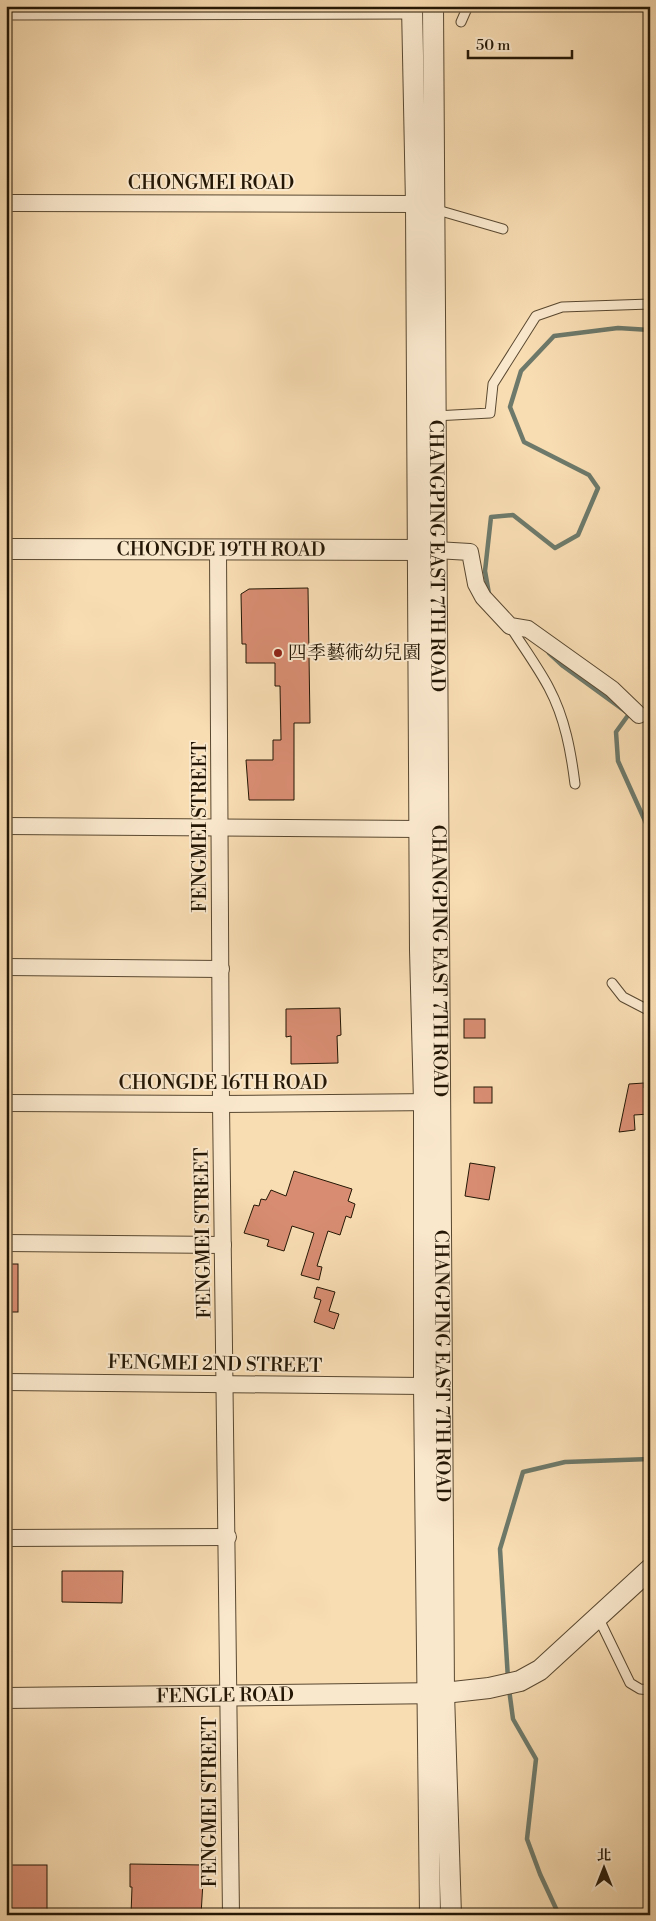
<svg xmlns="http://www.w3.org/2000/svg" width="656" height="1921" viewBox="0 0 656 1921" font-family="'Libre Bodoni','Noto Serif TC',serif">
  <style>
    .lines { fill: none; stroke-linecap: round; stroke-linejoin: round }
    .stream { stroke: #6d796a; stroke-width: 4.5 }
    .building { fill: #d88d72; stroke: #241705 }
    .service-casing { stroke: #594830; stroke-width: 11 }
    .minor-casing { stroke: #594830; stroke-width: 18 }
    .tertiary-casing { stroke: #594830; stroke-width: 22 }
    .service { stroke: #fae8cd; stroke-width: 9 }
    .minor { stroke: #fae8cd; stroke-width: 16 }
    .tertiary { stroke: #fae8cd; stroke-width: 20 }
    .poi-dot { fill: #8f2418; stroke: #fae8cd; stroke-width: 2 }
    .labels { text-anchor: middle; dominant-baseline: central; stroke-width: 4; stroke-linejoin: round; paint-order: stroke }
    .street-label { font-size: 19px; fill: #241705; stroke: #fae8cd }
    .poi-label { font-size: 19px; fill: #241705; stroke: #fae8cd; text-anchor: start }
  </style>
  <rect width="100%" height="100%" fill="#f8dcb2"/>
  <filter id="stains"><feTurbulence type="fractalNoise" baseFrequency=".004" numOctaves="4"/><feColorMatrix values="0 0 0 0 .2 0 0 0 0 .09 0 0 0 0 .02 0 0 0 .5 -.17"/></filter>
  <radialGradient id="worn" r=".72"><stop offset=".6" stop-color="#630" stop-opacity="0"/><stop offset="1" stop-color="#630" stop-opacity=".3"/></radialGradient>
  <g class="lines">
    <g class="stream">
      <path d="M489,594L485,571L491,517L513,515L555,548L578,535L598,488L589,475L524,442L510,407L521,371L554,336L618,328L650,330"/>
      <path d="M549,653L563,666L629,714L616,732L618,761L650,832"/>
      <path d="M508,1679L500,1549L523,1472L565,1462L650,1459"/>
      <path d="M509,1689L513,1719L536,1759L527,1839L540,1874L559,1915"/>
    </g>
  </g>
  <g class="building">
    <path d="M308,588L310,723H294V800H249L246,760H273V740H281L280,686H275V663H246V644H242L241,594L249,589Z"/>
    <path d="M340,1008L341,1035L337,1036L338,1063L291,1064V1036L286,1037V1009Z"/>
    <rect x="464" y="1019" width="21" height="19"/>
    <path d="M644,1083V1088H650V1114L634,1115L635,1130L619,1132L629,1084Z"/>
    <rect x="474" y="1087" width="18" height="16"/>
    <path d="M470,1163L495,1167L489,1200L465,1196Z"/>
    <path d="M294,1171L352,1189L348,1201L355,1204L351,1218L346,1216L340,1235L328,1231L317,1266L322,1267L319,1280L301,1275L314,1233L292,1226L284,1251L267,1246L269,1240L244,1233L254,1205L259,1206L261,1199L266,1200L271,1190L286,1196Z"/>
    <rect x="6" y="1264" width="12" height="48"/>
    <path d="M317,1287L335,1292L329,1311L339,1314L334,1329L314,1322L321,1300L314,1298Z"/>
    <path d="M62,1571H123L122,1603L62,1602Z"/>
    <path d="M130,1864L204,1865L201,1915H131L132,1887H130Z"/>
    <rect x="6" y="1865" width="41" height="50"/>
  </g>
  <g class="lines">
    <g class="service-casing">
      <g id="service">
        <path d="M6,15L413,14"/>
        <path d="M461,22L468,6"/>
        <path d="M434,209L503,229"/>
        <path d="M435,416L490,413L493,384L536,316L562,307L650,304"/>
        <path d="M510,626C523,647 538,667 549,688C565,718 571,752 575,784"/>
        <path d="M612,983L623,997L650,1011"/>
        <path d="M598,1617L630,1683L640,1689L650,1690"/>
      </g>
    </g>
    <g class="minor-casing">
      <g id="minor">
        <path d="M6,203L416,204"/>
        <path d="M218,550L221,1104L231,1915"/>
        <path d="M436,550L470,552L476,584L483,597L510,626L528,629L612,689L639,715"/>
        <path d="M6,826L420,829"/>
        <path d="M6,967L221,969"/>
        <path d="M6,1103L221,1104L435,1102"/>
        <path d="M6,1243L223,1245"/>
        <path d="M6,1382L424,1386"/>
        <path d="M6,1538L228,1537"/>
      </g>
    </g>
    <g class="tertiary-casing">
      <g id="tertiary">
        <path d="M412,6L416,204L420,950L424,1102V1386L430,1915"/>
        <path id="s1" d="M433,6L444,1693L451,1915"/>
        <path id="s2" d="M6,549L429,550"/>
        <path id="s3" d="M6,1698L444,1693L489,1688L520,1681L540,1670L650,1569"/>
      </g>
    </g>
    <use href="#service" class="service"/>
    <use href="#minor" class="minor"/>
    <use href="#tertiary" class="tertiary"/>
  </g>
  <circle class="poi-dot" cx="278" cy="653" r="5"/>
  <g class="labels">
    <g class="street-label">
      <text x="211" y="183">CHONGMEI ROAD</text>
      <text stroke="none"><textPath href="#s2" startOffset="215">CHONGDE 19TH ROAD</textPath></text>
      <text stroke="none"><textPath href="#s1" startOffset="550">CHANGPING EAST 7TH ROAD</textPath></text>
      <text transform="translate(200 827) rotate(-90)">FENGMEI STREET</text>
      <text stroke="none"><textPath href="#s1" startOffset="955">CHANGPING EAST 7TH ROAD</textPath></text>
      <text x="223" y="1083">CHONGDE 16TH ROAD</text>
      <text transform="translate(203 1233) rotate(-91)">FENGMEI STREET</text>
      <text transform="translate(215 1364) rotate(1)">FENGMEI 2ND STREET</text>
      <text stroke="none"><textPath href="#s1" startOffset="1360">CHANGPING EAST 7TH ROAD</textPath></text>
      <text stroke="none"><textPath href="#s3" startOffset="219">FENGLE ROAD</textPath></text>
      <text transform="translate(210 1802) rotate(-90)">FENGMEI STREET</text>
    </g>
    <g class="poi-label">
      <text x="288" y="653">四季藝術幼兒園</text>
    </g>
  </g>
  <rect width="656" height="1921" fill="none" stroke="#f8dcb2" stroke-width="25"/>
  <rect x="8" y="8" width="641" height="1906" fill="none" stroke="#241705" stroke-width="2.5"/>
  <rect x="12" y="12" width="631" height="1896" fill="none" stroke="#241705"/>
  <g transform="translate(604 1868)" stroke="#fae8cd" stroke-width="4" paint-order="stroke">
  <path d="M0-4L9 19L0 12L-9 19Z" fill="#241705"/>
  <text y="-8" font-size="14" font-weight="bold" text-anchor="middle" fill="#241705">北</text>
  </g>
  <path d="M468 50v8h104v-8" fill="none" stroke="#241705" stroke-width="2.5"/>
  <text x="476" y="50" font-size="15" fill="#241705" stroke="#fae8cd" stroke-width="4" paint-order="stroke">50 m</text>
  <rect width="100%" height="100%" filter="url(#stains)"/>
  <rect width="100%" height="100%" fill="url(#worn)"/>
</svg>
